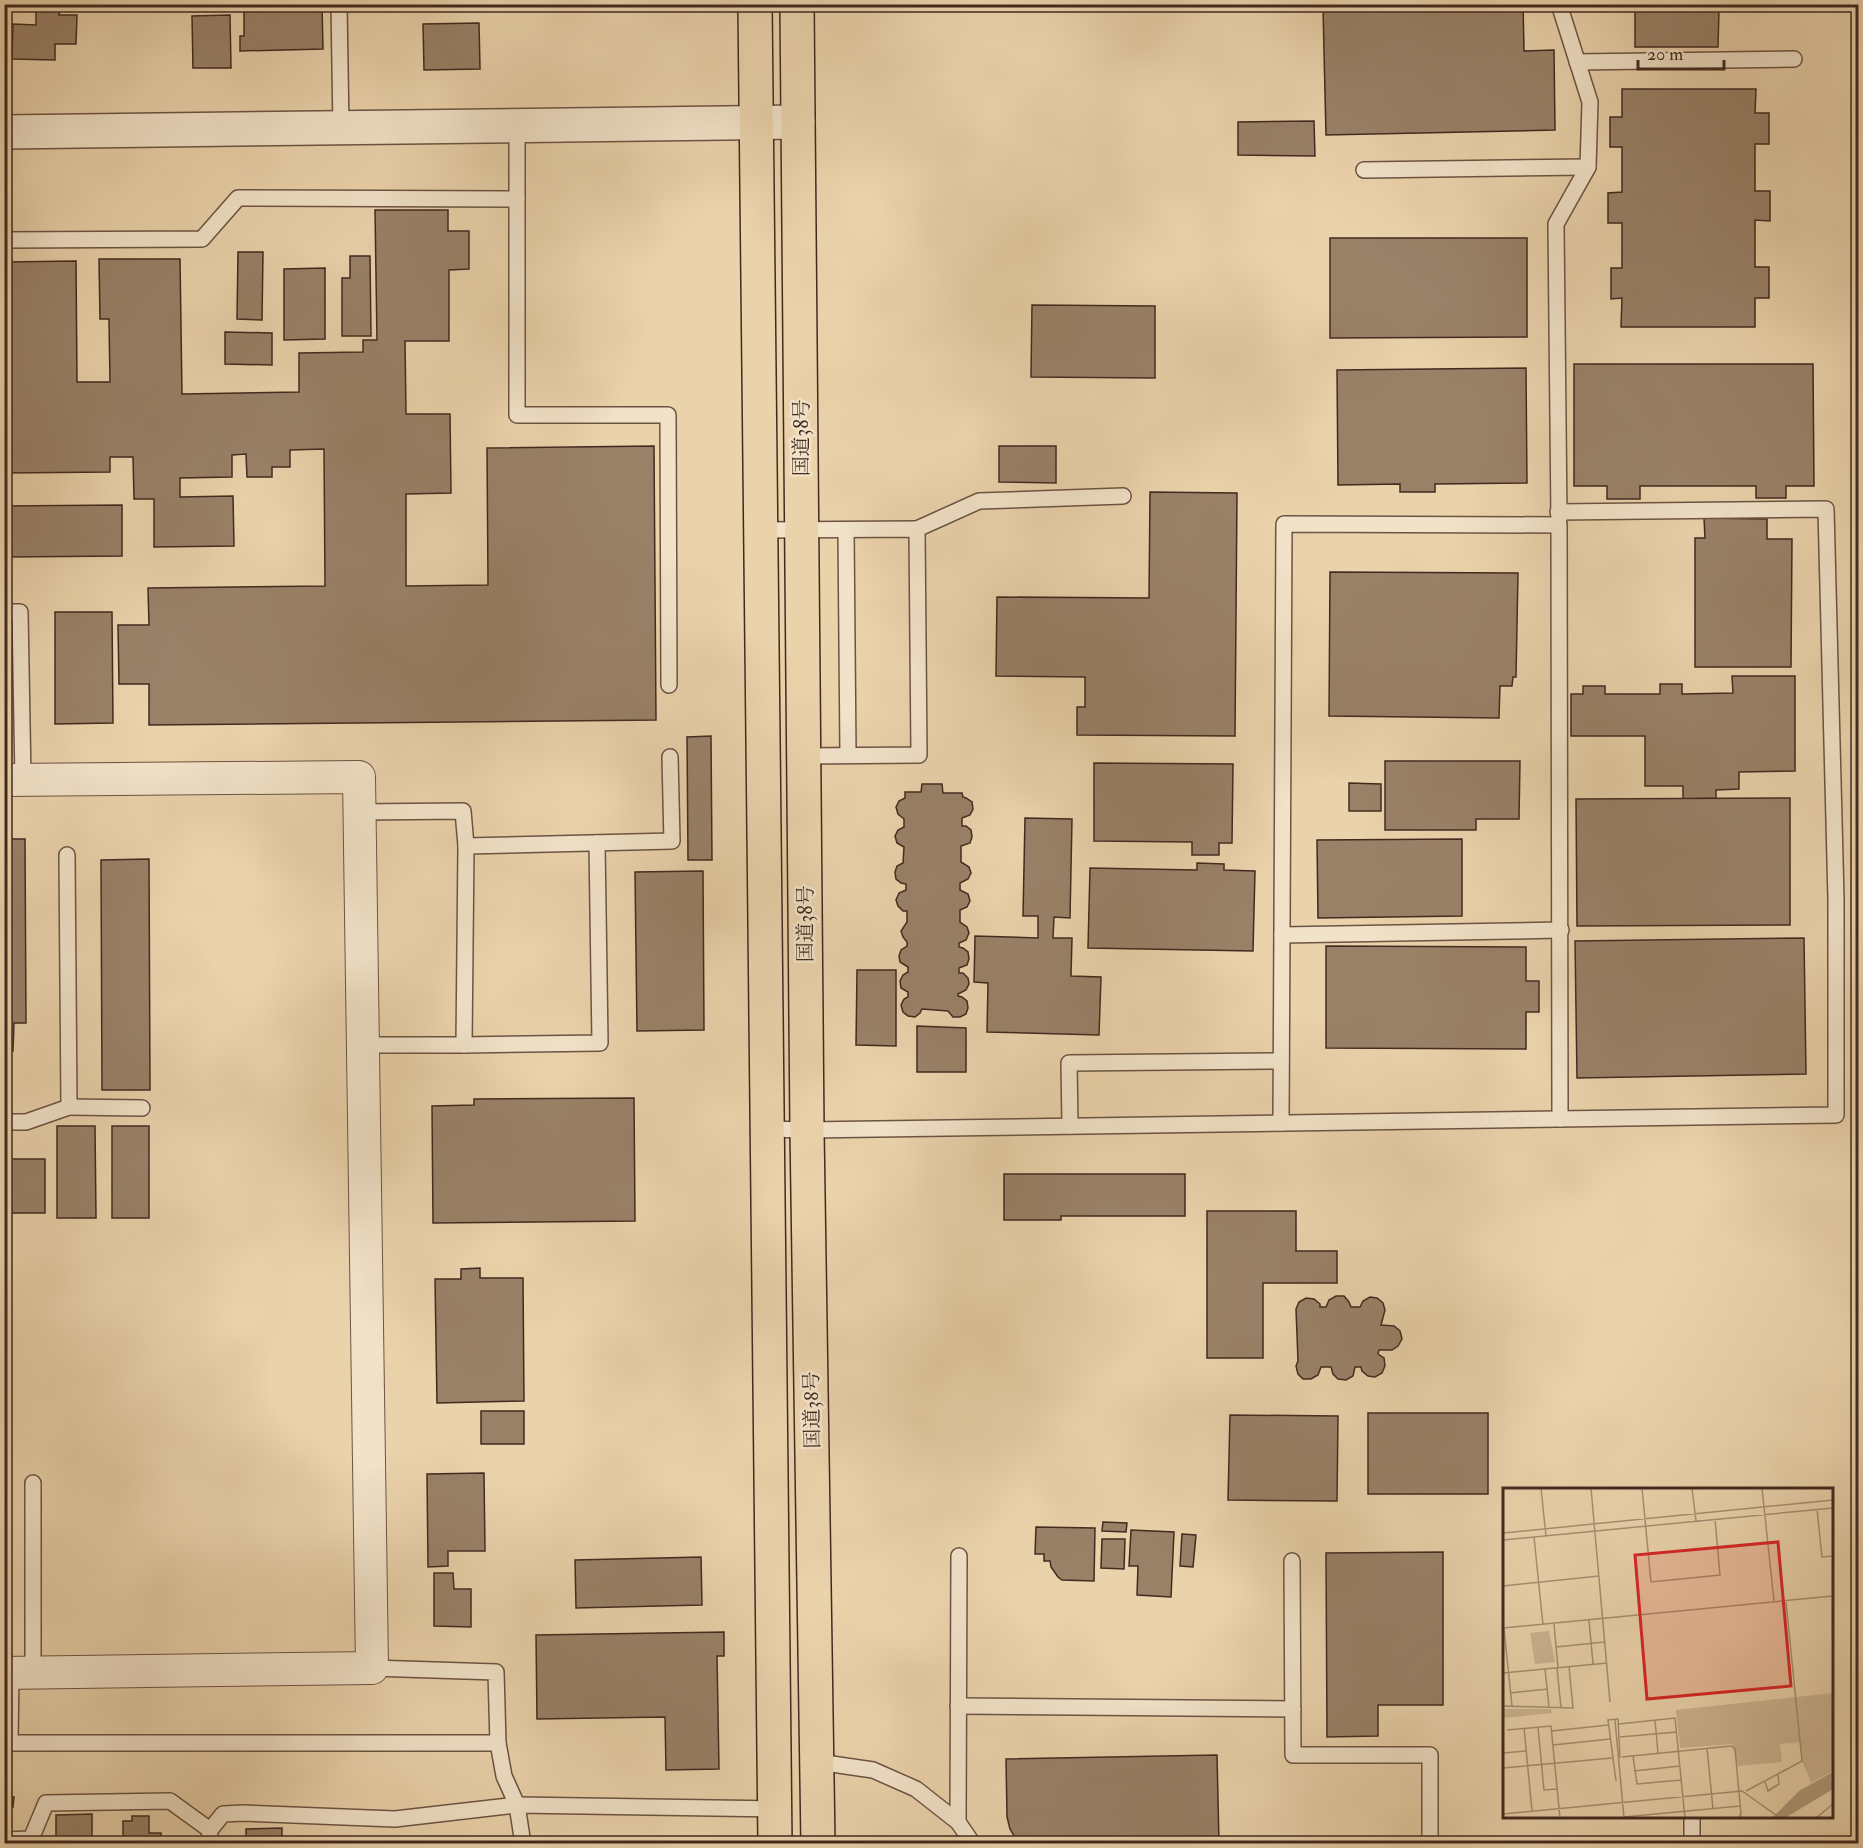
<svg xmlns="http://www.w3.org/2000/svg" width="1863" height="1848" viewBox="0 0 1863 1848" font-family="'IM FELL Double Pica','Noto Serif JP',serif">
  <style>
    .building { fill: #998168; stroke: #422a20; stroke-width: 1.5 }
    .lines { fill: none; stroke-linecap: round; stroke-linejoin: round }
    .service-casing { stroke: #6c5443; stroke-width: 18 }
    .minor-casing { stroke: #6c5443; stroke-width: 34 }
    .tertiary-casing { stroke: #6c5443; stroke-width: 36 }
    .trunk-casing { stroke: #422a20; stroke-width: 36 }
    .service { stroke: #f1e2c8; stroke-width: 15 }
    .minor { stroke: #f1e2c8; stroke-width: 32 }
    .tertiary { stroke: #f1e2c8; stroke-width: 33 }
    .trunk { stroke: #ead2ab; stroke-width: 33 }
    .labels { text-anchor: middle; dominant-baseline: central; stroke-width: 5; stroke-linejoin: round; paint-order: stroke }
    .street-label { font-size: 20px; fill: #422a20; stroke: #f1e2c8 }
    .inset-road { fill: none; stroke: #a78f73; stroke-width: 1.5 }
    .view { fill: #d62828; fill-opacity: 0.15; stroke: #d62828; stroke-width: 3 }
    .inset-edge { fill: none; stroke: #422a20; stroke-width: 3 }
  </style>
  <rect width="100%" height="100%" fill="#ead2ab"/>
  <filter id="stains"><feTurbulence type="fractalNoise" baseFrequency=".00333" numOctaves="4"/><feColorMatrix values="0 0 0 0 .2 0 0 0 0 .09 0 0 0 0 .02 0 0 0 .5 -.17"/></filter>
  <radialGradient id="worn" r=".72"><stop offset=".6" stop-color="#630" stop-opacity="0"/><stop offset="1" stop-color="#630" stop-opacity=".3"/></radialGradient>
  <g class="building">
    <path d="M244,4H322L323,49L240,51V36H244Z"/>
    <path d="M1523,4L1524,51L1554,50L1555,130L1326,135L1323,8Z"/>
    <path d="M36,9L60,10L59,15H77L76,44H55V60L12,59L13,24L36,25Z"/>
    <path d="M1635,9L1719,10L1718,47H1635Z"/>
    <path d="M230,15L231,68H193L192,16Z"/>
    <path d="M479,23L480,69L424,70L423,24Z"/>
    <path d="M1622,89H1756L1755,113H1769V144H1755V191H1770V221L1755,220V267H1769V298H1755V327H1621L1622,298L1611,299V268H1622V223H1608V193L1622,192V147H1610V117H1622Z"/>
    <path d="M1314,121L1315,156L1238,155V122Z"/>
    <path d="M375,210H448V231H469V269L449,270V341H405L406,414H450L451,493L406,494V586L488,585L487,448L654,446L656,720L149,725V684H119L118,625H149L148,588L325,586L324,449L290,450V467H272V477H247L246,454L232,455V477L180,478V497L233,496L234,546L154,547V499H134L133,457H110V472L4,473V262L76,261L77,382H110L109,319H100L99,259H180L182,394L299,392V353L363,352V340H377Z"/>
    <path d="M1330,238H1527V337L1330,338Z"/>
    <path d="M238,252H263L262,320L237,319Z"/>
    <path d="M350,256H370L371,336H342V278H350Z"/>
    <path d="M325,268V339L284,340V269Z"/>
    <path d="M1032,305L1155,306V378L1031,377Z"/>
    <path d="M225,332L272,333V365L225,364Z"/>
    <path d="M1574,364H1813L1814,486H1786V498H1756V486H1640V499H1607V486H1574Z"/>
    <path d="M1526,368L1527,483L1435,484V492H1400V484L1338,485L1337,370Z"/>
    <path d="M999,446H1056V483L999,482Z"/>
    <path d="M1150,492L1237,493L1235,736L1077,735V707H1085V677L996,676L997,597L1149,598Z"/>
    <path d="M122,505V556L4,557V506Z"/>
    <path d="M1704,518L1767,519V539H1792L1791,667H1695V538H1705Z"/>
    <path d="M1330,572L1518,573L1516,677H1513L1512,686H1500L1499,718L1329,716Z"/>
    <path d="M55,612H112L113,723L55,724Z"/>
    <path d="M1732,676H1795V771L1739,772V789L1716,790V798L1683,799V786H1645V736H1571V694H1583V686H1605V694H1660V684H1682V694L1733,693Z"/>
    <path d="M711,736L712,860H688L687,737Z"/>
    <path d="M1385,761H1520L1519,819H1476V830H1385Z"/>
    <path d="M1094,763L1233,764L1232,843H1219V855H1192V842L1094,841Z"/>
    <path d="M1349,783L1381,784V811H1349Z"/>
    <path d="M922,784H942L943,793H962L963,797L966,798L972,802L973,809L970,815L962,818V826H966L971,830L972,837L970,843L961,846V862L969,867L971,873L968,879L960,883V890L968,894L970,901L967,907L960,910V922L967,927L969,933L966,940L959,943V947L963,948L968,952L969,959L967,965L959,968V973H963L968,978L969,984L966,990L958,994V996L962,997L967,1001L968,1008L966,1014L960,1017H953L948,1011L922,1009L920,1013L915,1017L908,1016L903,1012L901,1005L904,999L908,997V992L901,988L900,981L903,975L908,972V967L900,962L899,956L901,950L907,946V942L903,937L901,931L907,922V911H903L898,906L896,900L899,893L906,890V884L901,883L896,879L895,872L897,866L903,863L904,847L897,843L895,836L898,830L904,827V819L898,814L896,807L899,801L905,798V792H921Z"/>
    <path d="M1790,798V925L1577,926L1576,799Z"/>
    <path d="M1025,818L1072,819L1070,918L1054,917L1053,938H1072L1071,976L1101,977L1099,1035L987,1032L988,983L974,982L975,936L1038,938V916H1023Z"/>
    <path d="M4,839H25L26,1023H14L13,1051H4Z"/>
    <path d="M1462,839V916L1318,918L1317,840Z"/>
    <path d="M149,859L150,1090H102L101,860Z"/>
    <path d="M1197,863L1224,864V870L1255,871L1253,951L1088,948L1090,868L1197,870Z"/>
    <path d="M703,871L704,1030L637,1031L635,872Z"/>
    <path d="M1804,938L1806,1074L1577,1078L1575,941Z"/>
    <path d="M1326,946L1526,947V981H1539V1012H1526V1049L1326,1048Z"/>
    <path d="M857,970H896V1046L856,1045Z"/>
    <path d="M917,1026L966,1028V1072H917Z"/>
    <path d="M634,1098L635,1221L433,1223L432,1106L474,1105V1099Z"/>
    <path d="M57,1126H95L96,1218H57Z"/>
    <rect x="112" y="1126" width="37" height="92"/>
    <rect x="4" y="1159" width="41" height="54"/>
    <path d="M1004,1174H1185V1216H1061V1220H1004Z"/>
    <path d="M1207,1211H1296V1251H1337V1283H1263V1358H1207Z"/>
    <path d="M480,1268V1278H523L524,1401L437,1403L435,1279H461V1269Z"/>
    <path d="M1336,1296H1344L1349,1302L1351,1307H1360L1363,1301L1370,1297L1377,1298L1383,1303L1385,1310L1381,1325L1394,1326L1400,1331L1402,1339L1398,1346L1392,1350H1379L1378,1354L1384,1358L1385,1366L1382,1373L1375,1377L1368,1376L1362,1371L1361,1367H1355L1353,1376L1346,1380L1338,1379L1333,1374L1331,1367H1321L1318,1375L1311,1379H1303L1298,1374L1296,1366L1298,1361L1296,1309L1299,1302L1306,1298L1314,1299L1320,1304V1307H1326L1329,1300Z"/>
    <rect x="481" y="1411" width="43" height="33"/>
    <rect x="1368" y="1413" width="120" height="81"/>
    <path d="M1230,1415L1338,1416L1337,1501L1228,1500Z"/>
    <path d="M484,1473L485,1551H448V1566L428,1567L427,1474Z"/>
    <path d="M1103,1522L1127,1523L1126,1532L1102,1531Z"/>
    <path d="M1036,1527L1095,1528L1094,1581L1062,1580L1058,1577L1051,1567L1050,1561H1044V1554H1035Z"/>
    <path d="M1131,1530L1174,1532L1171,1597L1137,1595L1138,1566H1129Z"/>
    <path d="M1182,1534L1196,1535L1193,1567L1180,1566Z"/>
    <path d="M1102,1539H1125L1124,1569L1101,1568Z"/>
    <path d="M1443,1552V1705H1378V1736L1327,1737L1326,1553Z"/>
    <path d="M701,1557L702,1605L576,1608L575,1560Z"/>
    <path d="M434,1573H453L454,1589H471V1627L434,1626Z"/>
    <path d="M724,1632V1656H717L719,1769L666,1770L665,1717L537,1719L536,1635Z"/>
    <path d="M1217,1755L1219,1843L1019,1844L1010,1829L1007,1817L1006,1759Z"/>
    <path d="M4,1797H14L13,1807H4Z"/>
    <path d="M92,1814V1844H56V1815Z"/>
    <path d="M132,1816H149V1833H161V1844H140V1838H123V1821H132Z"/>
    <path d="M282,1828V1844H246V1829Z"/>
  </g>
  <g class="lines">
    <g class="service-casing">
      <g id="service">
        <path d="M339,4L341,129"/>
        <path d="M1577,62L1794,59"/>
        <path d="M517,126V415H668L669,685"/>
        <path d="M1364,170L1588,167"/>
        <path d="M4,240L202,239L238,198L517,199"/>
        <path d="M1559,519L1556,224L1588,167L1590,102L1559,4"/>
        <path d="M917,529L979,501L1123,496"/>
        <path d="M761,530L917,529L919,755L804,756"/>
        <path d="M846,530L848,755"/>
        <path d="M4,612H20L23,780"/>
        <path d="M360,812L463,811L466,846L464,1045H363"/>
        <path d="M466,846L672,841L670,757"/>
        <path d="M1282,935L1561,930"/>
        <path d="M464,1045L600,1043L597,843"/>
        <path d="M69,1107L142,1108"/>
        <path d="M4,1122H26L69,1107L67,855"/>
        <path d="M1281,1123L1284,524L1559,525L1560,1119"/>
        <path d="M1070,1126L1069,1063L1281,1061"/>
        <path d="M768,1129L807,1130L1836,1115V899L1826,509L1558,512"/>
        <path d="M33,1483V1672"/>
        <path d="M1292,1561L1293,1755H1430V1844"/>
        <path d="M372,1668L496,1672L498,1743L504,1776L517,1805L523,1844"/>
        <path d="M11,1673L10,1743H498"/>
        <path d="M958,1706L1293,1709"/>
        <path d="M818,1762L873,1770L916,1789L958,1822L973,1844"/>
        <path d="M958,1822L959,1556"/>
        <path d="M4,1840L31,1839L46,1803L170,1801L210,1830"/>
        <path d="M209,1844L210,1830L223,1814L243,1813L395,1819L517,1805L774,1809"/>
        <path d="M1692,1844V1816"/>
      </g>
    </g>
    <g class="minor-casing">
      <path id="minor" d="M4,780L359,777L372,1668L4,1673"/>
    </g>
    <g class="tertiary-casing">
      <path id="tertiary" d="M4,132L798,122"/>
    </g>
    <g class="trunk-casing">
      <g id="trunk">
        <path d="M755,4L775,1844"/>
        <path d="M797,4L807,1130L818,1844"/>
      </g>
    </g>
    <use href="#service" class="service"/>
    <use href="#minor" class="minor"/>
    <use href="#tertiary" class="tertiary"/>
    <use href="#trunk" class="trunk"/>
  </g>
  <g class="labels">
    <g class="street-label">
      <text transform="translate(801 438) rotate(-90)">国道38号</text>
      <text transform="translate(805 924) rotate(-90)">国道38号</text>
      <text transform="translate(812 1410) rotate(-91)">国道38号</text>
    </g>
  </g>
  <g transform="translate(1503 1488)">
    <rect width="330" height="330" fill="#ead2ab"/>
    <path d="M46,143L52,174L32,176L27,145ZM330,205V283L308,295L299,273L297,254L277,256L279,274L235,278L229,256L177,260L173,222ZM0,221H48L49,225L0,230Z" fill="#cdb593"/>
    <path d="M330,284V301L282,330H269L296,303Z" fill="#b1997c"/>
    <path class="inset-road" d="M38,0L43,48M88,0L107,214M139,0L148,94L217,87L212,31M189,0L193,33M259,0L271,113M314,21L319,69L330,68M0,45L330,12M31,49L40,137M0,52L330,20M0,98L96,88M86,132L90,176M51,136L55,180M0,140L330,108M1,141L9,218M53,159L102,154M54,180L58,220M42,181L46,219M0,185L104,175M7,205L45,201M0,218L70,220L66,179M112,232L121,330M152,232L155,265M116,236L172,230L182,330M35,239L41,302L54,301M21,240L29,323M4,242L48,238L57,330M49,243L105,237M117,249L174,244M50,257L107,251M204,260L210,321M0,265L23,263M130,268L134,296L178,292M119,269L228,258L232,261L238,326L235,330M0,280L109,270M131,283L177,278M113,293L105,232L115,231L117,270M262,294L265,303L276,296L275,287M243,303L299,273L283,114M0,326L239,303L277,330M121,329L237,318M313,330L330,316"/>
    <path class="view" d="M275,54L288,198L144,211L132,67Z"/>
    <rect width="330" height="330" class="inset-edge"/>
  </g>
  <rect width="1863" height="1848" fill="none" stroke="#ead2ab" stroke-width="24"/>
  <rect x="6" y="6" width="1851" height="1836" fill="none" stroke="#422a20" stroke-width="3"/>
  <rect x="12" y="12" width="1839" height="1824" fill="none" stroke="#422a20" stroke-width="1.5"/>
  <path d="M1638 60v9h86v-9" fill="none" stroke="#422a20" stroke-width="3"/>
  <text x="1647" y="60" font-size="18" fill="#422a20" stroke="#f1e2c8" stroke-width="4.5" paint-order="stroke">20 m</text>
  <rect width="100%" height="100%" filter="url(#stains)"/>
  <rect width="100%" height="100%" fill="url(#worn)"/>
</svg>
